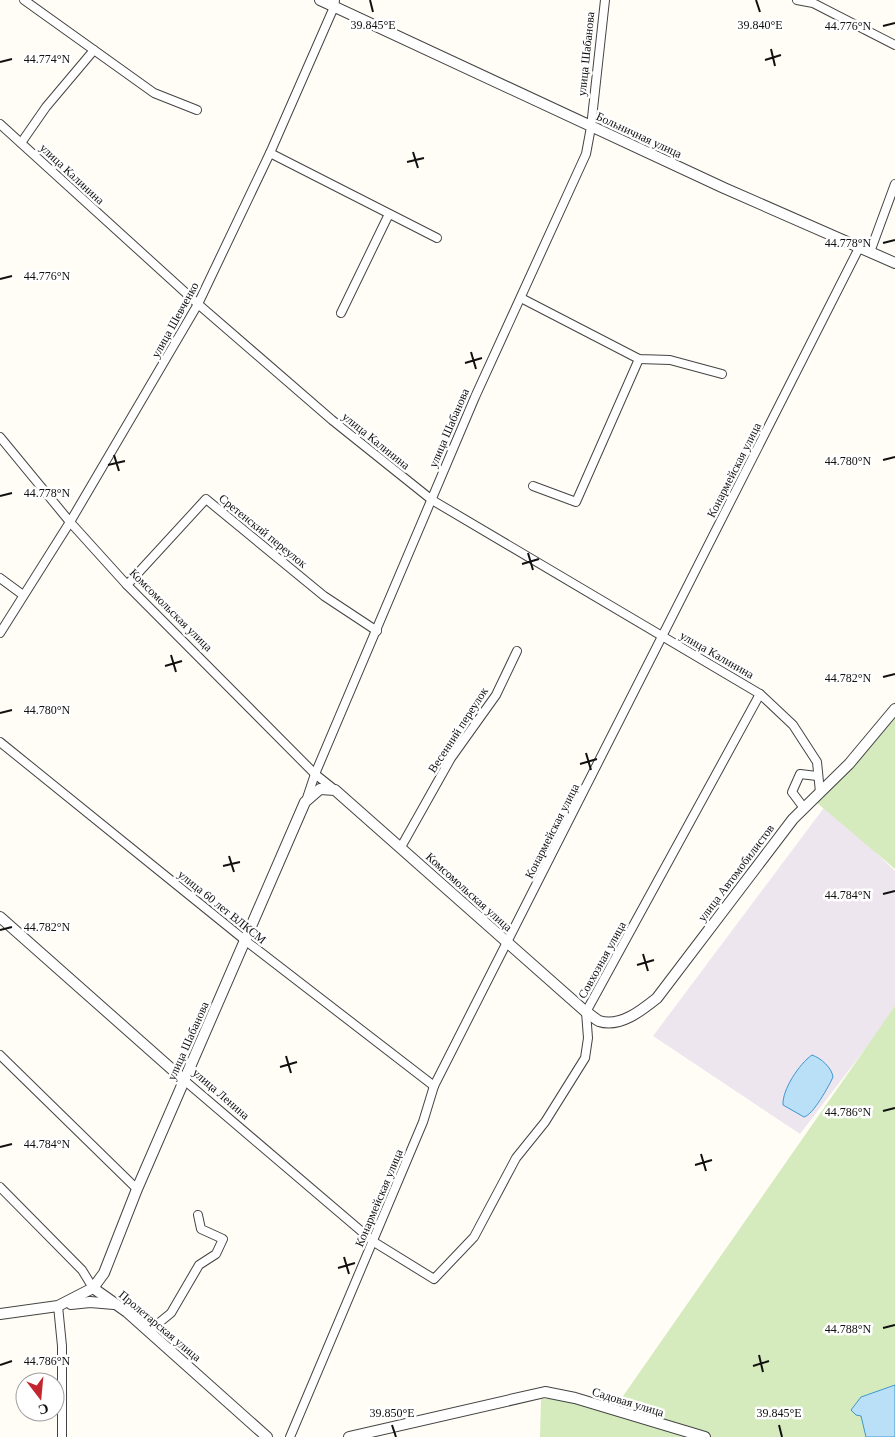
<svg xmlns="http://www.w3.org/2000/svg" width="895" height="1437" viewBox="0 0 895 1437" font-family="Georgia,serif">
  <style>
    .industrial { fill: #eee6ef }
    .green { fill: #d5ebbd }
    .water { fill: #b9e0f7; stroke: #3f96cf }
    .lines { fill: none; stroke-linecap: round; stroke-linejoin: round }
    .minor-casing { stroke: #444; stroke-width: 10 }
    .tertiary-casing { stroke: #444; stroke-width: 12 }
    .minor { stroke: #fff; stroke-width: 8 }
    .tertiary { stroke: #fff; stroke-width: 10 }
    .ticks { fill: none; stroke: #111; stroke-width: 2 }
    .labels { text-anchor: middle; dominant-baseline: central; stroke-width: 5; stroke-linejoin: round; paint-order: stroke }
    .street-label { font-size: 12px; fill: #111; stroke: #fff }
    .ticks-label { font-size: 12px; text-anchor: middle; fill: #111; stroke: #fff; stroke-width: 5; stroke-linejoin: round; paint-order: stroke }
  </style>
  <rect width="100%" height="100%" fill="#fffdf5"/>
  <path class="industrial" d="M826,805L895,871V1010L800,1134L653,1036Z"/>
  <g class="green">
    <path d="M895,713V869L816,802Z"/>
    <path d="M895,1006V1437H706L614,1409Z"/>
    <path d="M541,1399H567L695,1437H540Z"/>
  </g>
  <g class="water">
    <path d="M812,1055C821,1058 832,1068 833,1077C829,1086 813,1115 804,1117L783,1105C782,1090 799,1064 812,1055Z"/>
    <path d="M895,1385V1437H866L861,1416L856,1415L851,1410L861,1397Z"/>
  </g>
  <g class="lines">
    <g class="minor-casing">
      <g id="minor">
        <path d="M24,0L154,93L197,110"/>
        <path d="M797,0L813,3L895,45"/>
        <path d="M0,124L198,304L332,420L432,500L760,694L793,725L817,762L820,792"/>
        <path d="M21,143L46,107L94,50"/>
        <path d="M270,153L437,238"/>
        <path d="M870,252L895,184"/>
        <path d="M521,298L639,359L670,360L722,374"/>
        <path d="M341,313L389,214"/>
        <path d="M0,437L70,522L127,585L315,774L335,790"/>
        <path d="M533,486L576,502L639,359"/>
        <path d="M0,578L23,595"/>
        <path d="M127,585L206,499L324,596L377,631"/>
        <path d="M0,633L70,522L198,304L270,153L334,7L335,0"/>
        <path d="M0,742L246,941L434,1086"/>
        <path d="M306,801L315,774L475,397L586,154L591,127L605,0"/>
        <path d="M804,808L792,792L800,774L817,776"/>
        <path d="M401,847L451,758L496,695L517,651"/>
        <path d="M0,1055L137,1189"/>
        <path d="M184,1080L374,1242L434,1279L474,1237L516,1158L545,1122L585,1058L588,1038L586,1012L760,694"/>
        <path d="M0,1187L82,1270L93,1288"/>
        <path d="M58,1306L62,1346V1437"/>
        <path d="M149,1331L171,1313L199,1265L216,1254L223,1239L201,1229L198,1215"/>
        <path d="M290,1437L423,1122L434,1086L859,248"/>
      </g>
    </g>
    <g class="tertiary-casing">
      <g id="tertiary">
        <path d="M320,0L724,188L895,263"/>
        <path d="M0,917L184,1080"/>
        <path d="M93,1288L127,1312L267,1437"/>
        <path d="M71,1304L90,1302L114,1304"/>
        <path d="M0,1314L58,1306L93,1288L104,1273L137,1189L305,802L320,789L335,790L586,1012C590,1014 595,1019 599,1021C620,1028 642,1010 657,998L793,819L849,764L895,709"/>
        <path d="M349,1437L545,1392L575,1398L705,1437"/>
      </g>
    </g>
    <use href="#minor" class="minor"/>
    <use href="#tertiary" class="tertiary"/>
  </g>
  <path class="ticks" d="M370,0L373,12M756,0L760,12M883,26L895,23M771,49L775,66M765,60L781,55M0,62L12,59M413,152L418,168M407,162L424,158M883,243L895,240M0,279L12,276M471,352L476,369M465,363L482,358M114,455L119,471M883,460L895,457M108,465L125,461M0,496L12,493M528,553L533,570M522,564L539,559M171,655L176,672M165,666L182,661M883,677L895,674M0,713L12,710M586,753L591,770M580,764L597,759M229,856L234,872M223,866L240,862M883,894L895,891M0,930L12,927M643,954L648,971M637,965L654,960M286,1056L291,1073M280,1067L297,1062M883,1111L895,1108M0,1147L12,1144M701,1154L706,1171M695,1165L712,1160M344,1257L349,1274M338,1268L355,1263M883,1328L895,1325M759,1355L763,1372M0,1365L12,1361M753,1366L769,1361M392,1425L396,1437M779,1425L782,1437"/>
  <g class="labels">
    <g class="street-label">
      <text transform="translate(586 54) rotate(-84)">улица Шабанова</text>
      <text transform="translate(639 135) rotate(25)">Больничная улица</text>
      <text transform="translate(72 174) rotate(43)">улица Калинина</text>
      <text transform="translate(175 320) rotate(-61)">улица Шевченко</text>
      <text transform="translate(449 428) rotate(-67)">улица Шабанова</text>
      <text transform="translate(376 441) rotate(39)">улица Калинина</text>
      <text transform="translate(734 470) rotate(-63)">Конармейская улица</text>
      <text transform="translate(263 531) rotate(39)">Сретенский переулок</text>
      <text transform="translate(171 610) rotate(45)">Комсомольская улица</text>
      <text transform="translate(717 655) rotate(30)">улица Калинина</text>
      <text transform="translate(458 730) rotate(-57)">Весенний переулок</text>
      <text transform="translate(552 831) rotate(-63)">Конармейская улица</text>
      <text transform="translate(736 873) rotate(-53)">улица Автомобилистов</text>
      <text transform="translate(469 892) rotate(42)">Комсомольская улица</text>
      <text transform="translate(222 907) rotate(39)">улица 60 лет ВЛКСМ</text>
      <text transform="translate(602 960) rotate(-61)">Совхозная улица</text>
      <text transform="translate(188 1041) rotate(-66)">улица Шабанова</text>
      <text transform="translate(221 1094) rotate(41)">улица Ленина</text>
      <text transform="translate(379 1198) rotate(-67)">Конармейская улица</text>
      <text transform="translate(160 1326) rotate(40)">Пролетарская улица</text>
      <text transform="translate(628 1402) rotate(17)">Садовая улица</text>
    </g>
  </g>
  <g class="ticks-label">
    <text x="373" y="29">39.845°E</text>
    <text x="760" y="29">39.840°E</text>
    <text x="848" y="30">44.776°N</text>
    <text x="47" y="63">44.774°N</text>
    <text x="848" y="247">44.778°N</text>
    <text x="47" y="280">44.776°N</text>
    <text x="848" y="465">44.780°N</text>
    <text x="47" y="497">44.778°N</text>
    <text x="848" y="682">44.782°N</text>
    <text x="47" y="714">44.780°N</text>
    <text x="848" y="899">44.784°N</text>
    <text x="47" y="931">44.782°N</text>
    <text x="848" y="1116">44.786°N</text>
    <text x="47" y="1148">44.784°N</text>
    <text x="848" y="1333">44.788°N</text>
    <text x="47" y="1365">44.786°N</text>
    <text x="392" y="1417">39.850°E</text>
    <text x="779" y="1417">39.845°E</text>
  </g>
  <g transform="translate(40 1397) rotate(164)"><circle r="24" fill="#ffffff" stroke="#a0a0a0"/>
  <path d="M0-4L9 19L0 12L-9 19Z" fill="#c4262e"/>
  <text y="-8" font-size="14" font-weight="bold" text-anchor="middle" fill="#111111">С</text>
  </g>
</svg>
